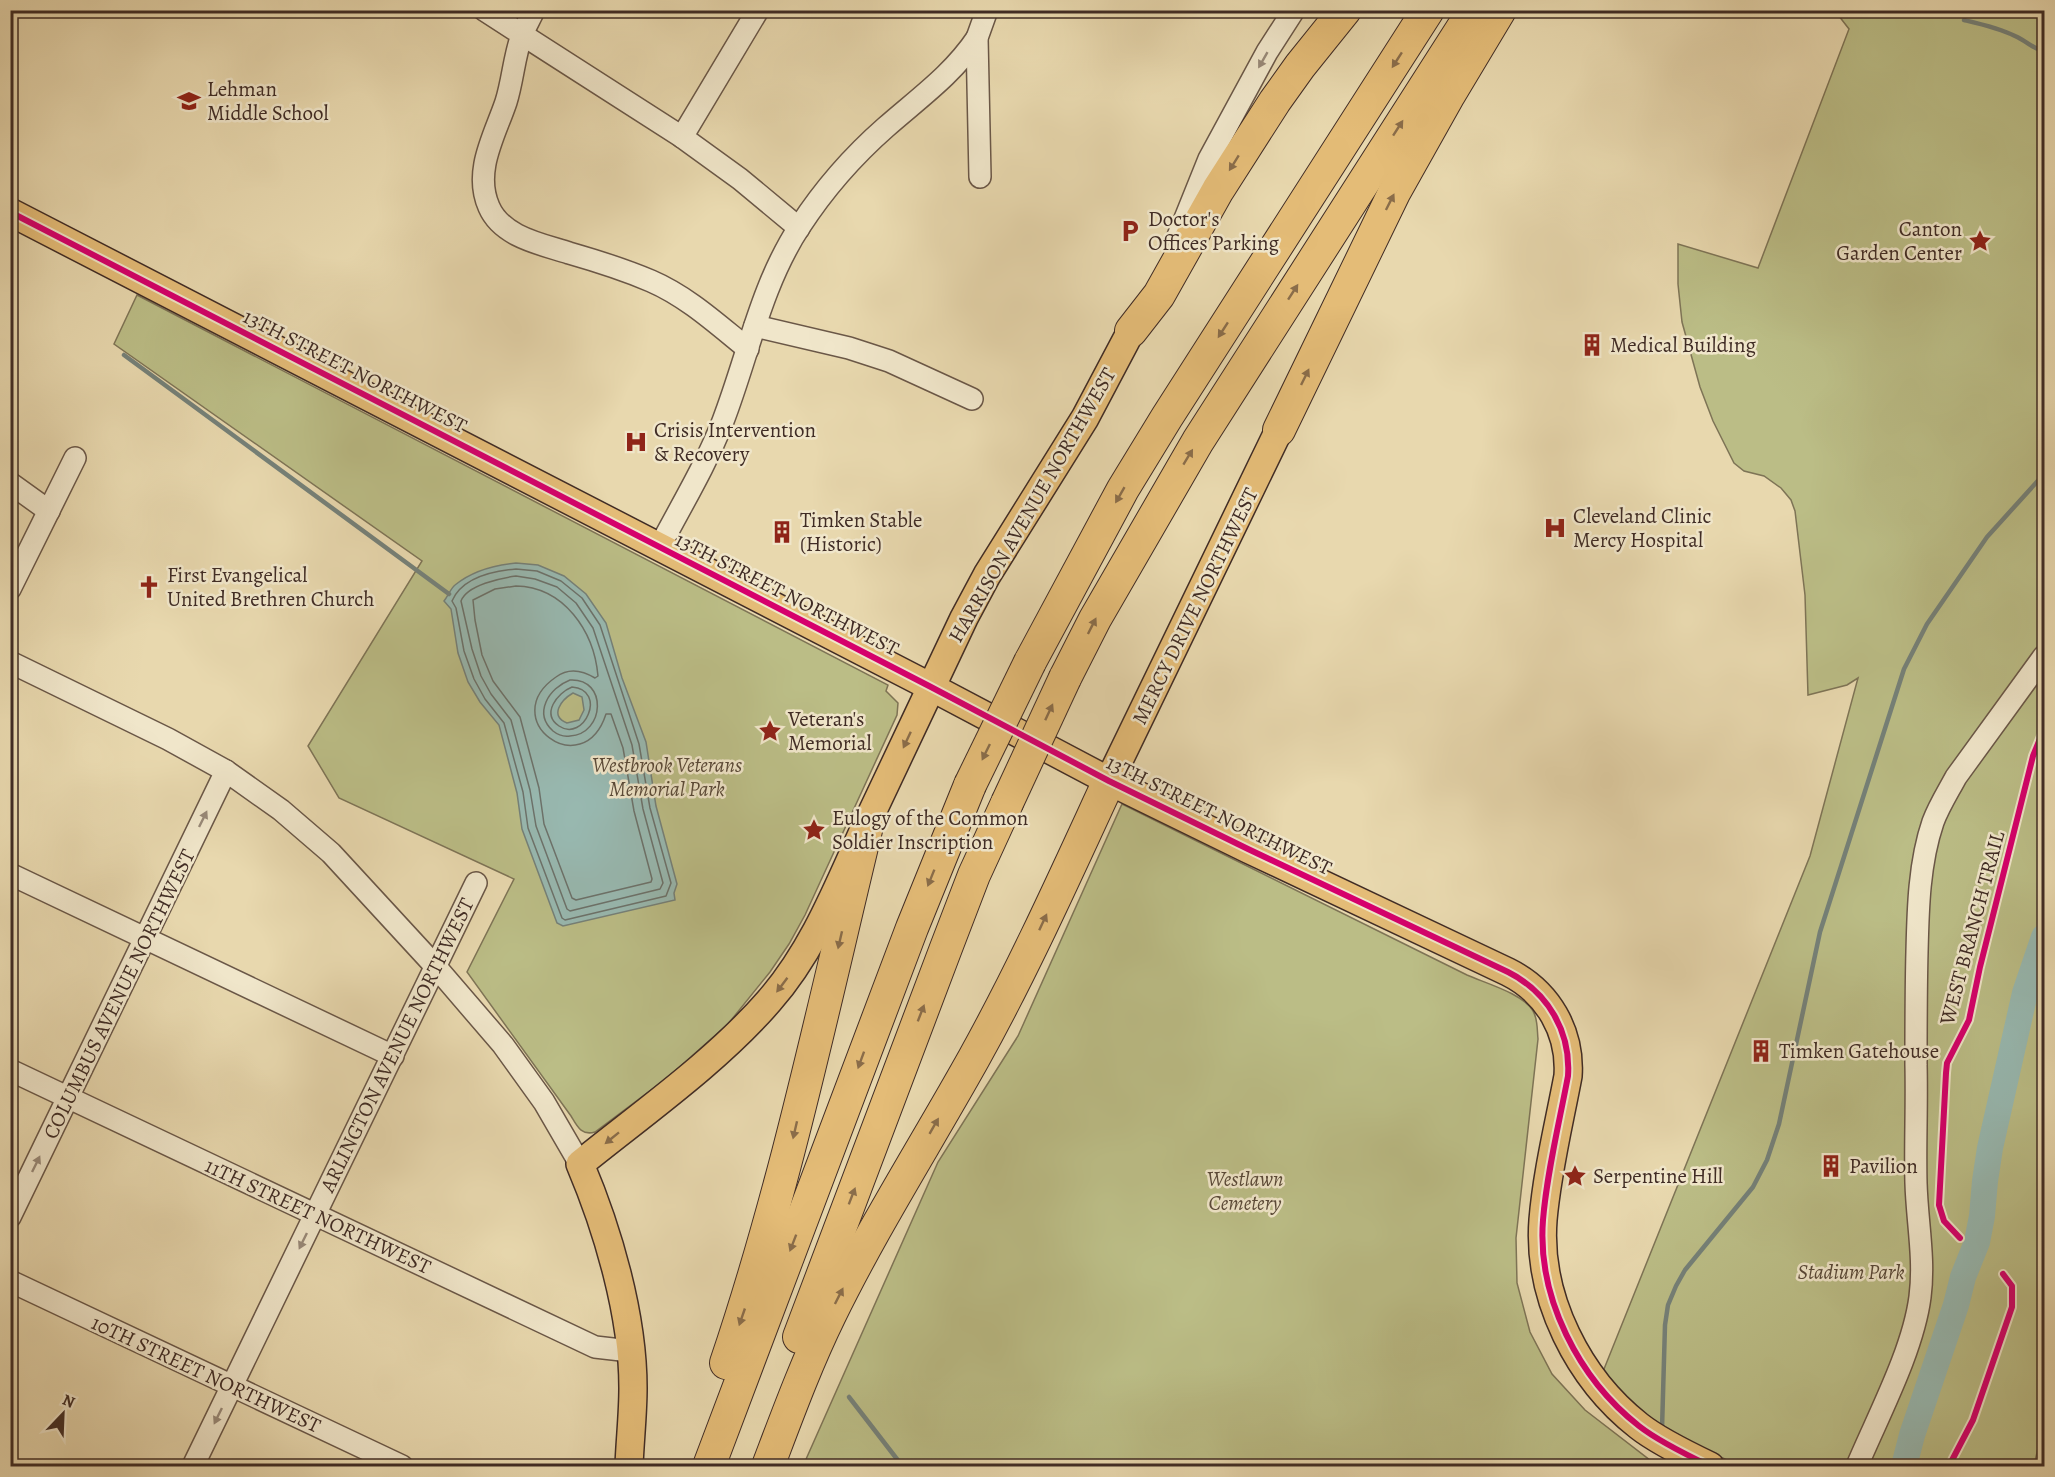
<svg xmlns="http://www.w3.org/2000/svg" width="2055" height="1477" viewBox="0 0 2055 1477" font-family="Alegreya,serif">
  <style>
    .green { fill: #bbbd86; stroke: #7e7456; stroke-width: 1.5 }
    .water { fill: #98b9b1; stroke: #758179; stroke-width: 1.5; fill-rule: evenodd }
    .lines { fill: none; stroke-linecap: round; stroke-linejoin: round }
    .shore { stroke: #6c726b; stroke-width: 1.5 }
    .stream { stroke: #758179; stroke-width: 4.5 }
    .river { stroke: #98b9b1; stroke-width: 26 }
    .minor-casing { stroke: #6a5747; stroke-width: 24 }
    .major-casing { stroke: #402c25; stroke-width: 30 }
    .highway-casing { stroke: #402c25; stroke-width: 34 }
    .minor { stroke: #f0e6ca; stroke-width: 21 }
    .major { stroke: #e4bc77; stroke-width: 27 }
    .highway { stroke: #e4bc77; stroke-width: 32 }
    .highway-bridge-casing { stroke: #402c25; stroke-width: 34; stroke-linecap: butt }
    .highway-bridge { stroke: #e4bc77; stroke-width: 32 }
    .cycleway-casing { stroke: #f0e6ca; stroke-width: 10 }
    .cycleway { stroke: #d6006c; stroke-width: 6 }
    .oneway { fill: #988978 }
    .oneway2 { fill: #8a6d4a }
    .labels { text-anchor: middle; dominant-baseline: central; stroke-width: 5; stroke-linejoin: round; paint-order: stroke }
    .poi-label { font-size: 21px; fill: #402c25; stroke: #f0e6ca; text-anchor: start }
    .street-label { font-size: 21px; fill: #402c25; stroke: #f0e6ca }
    .park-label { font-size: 21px; font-style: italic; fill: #594938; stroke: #f0e6ca }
  </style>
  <rect width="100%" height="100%" fill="#e8d8ae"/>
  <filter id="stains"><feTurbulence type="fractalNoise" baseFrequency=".00333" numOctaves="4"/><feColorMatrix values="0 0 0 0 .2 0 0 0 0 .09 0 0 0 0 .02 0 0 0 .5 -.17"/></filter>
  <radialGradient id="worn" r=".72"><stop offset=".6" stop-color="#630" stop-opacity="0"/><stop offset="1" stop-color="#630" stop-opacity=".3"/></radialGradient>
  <g class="green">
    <path d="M1835,11H2044V1421L2034,1466H1739L1639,1417L1602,1374L1810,856L1858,678L1847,685L1808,695L1805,595L1795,511L1791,500L1781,488L1764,476L1744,471L1734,463L1713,421L1700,387L1682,322L1678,284V244L1758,268L1849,29Z"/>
    <path d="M137,295L888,685L886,691L898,703L897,715L805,915L789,944L770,972L728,1024L667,1078L595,1132C581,1136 577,1126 571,1116L467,972L514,879L339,798L308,746L422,561L114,344Z"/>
    <path d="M1122,804L1467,975C1485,983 1524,994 1533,1011C1538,1019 1537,1030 1538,1039L1516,1238L1517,1283L1530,1332L1552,1374L1585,1410L1650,1460L1665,1466H803L938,1162L1018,1036Z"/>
  </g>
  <path class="water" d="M516,563L538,565L564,576L586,594L606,623L622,678L646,742L656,806L677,884L674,893L675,900L563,926L557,923L522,829L517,793L499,725L480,702L468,682L458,653L451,609L444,601C448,596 451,588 455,585C472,571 495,565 516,563ZM573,693L582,697L584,710L579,720L567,723C549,716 561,700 573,693Z"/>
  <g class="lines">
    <g class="shore">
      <path d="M516,569L537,571L561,581L582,598L600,625L639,744L650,808L671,883L666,896L565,920L562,918L528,828L523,792L504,723L485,699L474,679L464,651L456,608L452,601C462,578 493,571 516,569Z"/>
      <path d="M516,576L535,579L557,587L576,603L593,628L632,745L643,809L663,883L660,889L570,911L567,909L536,826L530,790L511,720L491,694L481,676L472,649L461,601C467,585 501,578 516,576Z"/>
      <path d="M516,586C564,587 594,631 598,676L595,678C582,670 568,668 556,677C495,719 583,785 606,714H611L623,748L634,811L652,879L651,882L576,900L572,898L544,824L539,788L520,717L493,681L482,655L475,620L473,600L495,589Z"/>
      <path d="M570,680C608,678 605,734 570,736C564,737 558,735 553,731C533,713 549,688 570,680Z"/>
      <path d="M572,687C608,690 584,743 559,726C541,714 557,693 572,687Z"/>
    </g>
    <g class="stream">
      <path d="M1964,20C1981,24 1999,28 2015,36C2026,41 2033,48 2044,52"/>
      <path d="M124,355L449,594"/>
      <path d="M849,1397L900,1463L906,1466"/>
      <path d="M1662,1429L1665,1325L1668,1305L1676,1286L1685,1270L1753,1187L1767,1160L1779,1124L1820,932L1904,669L1927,624L1987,537L2044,474"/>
      <path d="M1664,1453L1665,1462L1669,1466"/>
    </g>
    <path class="river" d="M1904,1466L1912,1435L1956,1305L1963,1277L1977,1242L1982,1216L1985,1181L1990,1148L2025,993L2044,937"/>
    <g class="minor-casing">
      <g id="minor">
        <path d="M484,10L682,137L740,179L799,228"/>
        <path d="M534,10C530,19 525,27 522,35C514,56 513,80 506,102C495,135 473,171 489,207C502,237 541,244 569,253C597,261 625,270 651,281C688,297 718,325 748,349"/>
        <path d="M682,137L758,10"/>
        <path d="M980,177L977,38L987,10"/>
        <path d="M1178,236L1209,159L1267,52L1294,10"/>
        <path d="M755,326L849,348L889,361L972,399"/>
        <path d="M10,483L49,511"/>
        <path d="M659,548C681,506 706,465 723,421C748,356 761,285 800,226C824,189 853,156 886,127C919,98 953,74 977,38"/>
        <path d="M10,589L75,458"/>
        <path d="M10,662L168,739L226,771L281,810L331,853L436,967L503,1045L544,1102L580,1164"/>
        <path d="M10,874L393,1056"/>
        <path d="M10,1070L595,1347L630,1351"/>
        <path d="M10,1217L226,771"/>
        <path d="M10,1281L402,1466"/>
        <path d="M193,1466L476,883"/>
        <path d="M1857,1466C1878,1416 1913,1351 1920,1297C1925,1259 1917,1221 1916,1183C1915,1144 1917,1105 1916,1065C1916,1028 1916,990 1917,952C1918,909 1919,863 1933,822C1939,806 1948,792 1956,777L2044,656"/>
      </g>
    </g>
    <g class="major-casing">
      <g id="major">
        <path d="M10,212L931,687L1109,781L1248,849L1508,972C1548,992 1571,1032 1568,1076C1559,1124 1547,1172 1543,1220C1537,1298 1579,1379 1639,1426C1658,1441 1689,1456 1710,1466"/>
        <path d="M1109,781L1279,430"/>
        <path d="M629,1466C630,1440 633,1414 633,1388C633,1315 608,1230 580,1164C643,1113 716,1062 769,1001C814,950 839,884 867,823C899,755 932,686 964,618L987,575L1085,418L1131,331"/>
      </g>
    </g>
    <g class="highway-casing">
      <g id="highway">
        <path d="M1131,331L1159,295L1218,190L1275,101L1300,66L1345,10"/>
        <path d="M1279,430L1394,193L1449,95L1500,10"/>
        <path d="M1030,662L1123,489L1167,417L1428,10"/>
        <path d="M1065,678L1095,619L1198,441L1474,10"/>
        <path d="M799,1337L946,948L974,875L1007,803"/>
        <path d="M726,1363C786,1186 824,1003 868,822"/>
        <path d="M709,1466L912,928L970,785"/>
        <path d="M768,1466C787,1416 806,1364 830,1315C873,1227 926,1144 974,1058C1024,968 1066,874 1109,781"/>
      </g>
    </g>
    <use href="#minor" class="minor"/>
    <use href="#major" class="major"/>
    <use href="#highway" class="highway"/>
    <g class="highway-bridge-casing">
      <g id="highway-bridge">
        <path d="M970,785L1030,662"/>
        <path d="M1007,803L1065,678"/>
      </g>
    </g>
    <use href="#highway-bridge" class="highway-bridge"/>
    <g class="cycleway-casing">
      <g id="cycleway">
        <path d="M10,212L931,687L1109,781L1248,849L1508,972C1548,992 1571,1032 1568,1076C1559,1124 1547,1172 1543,1220C1537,1298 1579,1379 1639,1426C1658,1441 1689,1456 1710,1466"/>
        <path d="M1960,1238L1944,1221L1939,1205L1946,1073L1947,1063L1969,1020L1980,967L2033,756L2044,729"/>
        <path d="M1949,1466L1973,1420L2012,1307V1286L2003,1274"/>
      </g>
    </g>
    <use href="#cycleway" class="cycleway"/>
  </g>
  <defs><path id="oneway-solid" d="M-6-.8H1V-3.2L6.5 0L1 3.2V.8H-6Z" transform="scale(1.5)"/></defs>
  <g class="oneway">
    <use href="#oneway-solid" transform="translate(1263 60) rotate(120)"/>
    <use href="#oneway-solid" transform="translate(203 819) rotate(-64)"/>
    <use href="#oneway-solid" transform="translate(36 1164) rotate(-64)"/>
    <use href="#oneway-solid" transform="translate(303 1241) rotate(116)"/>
    <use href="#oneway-solid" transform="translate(218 1416) rotate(116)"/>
  </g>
  <g class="oneway2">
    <use href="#oneway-solid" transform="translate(1397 60) rotate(123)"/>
    <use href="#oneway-solid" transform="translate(1398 128) rotate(-57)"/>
    <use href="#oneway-solid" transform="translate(1234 163) rotate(122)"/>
    <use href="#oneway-solid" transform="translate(1390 202) rotate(-63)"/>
    <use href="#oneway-solid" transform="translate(1293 292) rotate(-57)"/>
    <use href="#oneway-solid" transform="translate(1223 330) rotate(123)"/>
    <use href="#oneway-solid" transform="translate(1305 377) rotate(-64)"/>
    <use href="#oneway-solid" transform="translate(1188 457) rotate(-59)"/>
    <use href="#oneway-solid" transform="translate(1120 495) rotate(120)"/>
    <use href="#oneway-solid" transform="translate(1092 626) rotate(-63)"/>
    <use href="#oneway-solid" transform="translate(1049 712) rotate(-65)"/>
    <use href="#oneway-solid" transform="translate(907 740) rotate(115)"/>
    <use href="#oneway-solid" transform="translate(986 752) rotate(116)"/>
    <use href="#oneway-solid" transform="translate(931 878) rotate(112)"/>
    <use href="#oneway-solid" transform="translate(1043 922) rotate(-65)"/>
    <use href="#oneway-solid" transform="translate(840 940) rotate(103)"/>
    <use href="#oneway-solid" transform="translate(782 985) rotate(127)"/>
    <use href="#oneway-solid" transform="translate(921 1013) rotate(-69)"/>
    <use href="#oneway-solid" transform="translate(861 1060) rotate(110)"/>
    <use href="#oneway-solid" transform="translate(934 1126) rotate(-60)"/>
    <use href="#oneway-solid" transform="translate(795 1130) rotate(103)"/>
    <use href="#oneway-solid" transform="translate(612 1138) rotate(141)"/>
    <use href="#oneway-solid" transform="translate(852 1196) rotate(-69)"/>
    <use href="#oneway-solid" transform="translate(793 1243) rotate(111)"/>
    <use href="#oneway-solid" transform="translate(839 1296) rotate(-63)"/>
    <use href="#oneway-solid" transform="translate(742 1317) rotate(109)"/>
  </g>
  <defs>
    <g id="school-bare" transform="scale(1.8)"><path d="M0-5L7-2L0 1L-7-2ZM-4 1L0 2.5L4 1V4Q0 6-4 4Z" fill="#8f2418" stroke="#f0e6ca" stroke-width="2.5" paint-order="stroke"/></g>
    <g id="parking-bare" transform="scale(1.8)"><path d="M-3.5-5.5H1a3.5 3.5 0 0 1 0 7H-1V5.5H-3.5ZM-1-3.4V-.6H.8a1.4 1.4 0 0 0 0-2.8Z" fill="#8f2418" stroke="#f0e6ca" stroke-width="2.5" paint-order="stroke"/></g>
    <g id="sight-bare" transform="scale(1.8)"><path d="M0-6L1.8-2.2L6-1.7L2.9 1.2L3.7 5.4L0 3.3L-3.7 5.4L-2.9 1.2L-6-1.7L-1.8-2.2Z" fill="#8f2418" stroke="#f0e6ca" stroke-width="2.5" paint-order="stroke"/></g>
    <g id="building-bare" transform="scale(1.8)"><path d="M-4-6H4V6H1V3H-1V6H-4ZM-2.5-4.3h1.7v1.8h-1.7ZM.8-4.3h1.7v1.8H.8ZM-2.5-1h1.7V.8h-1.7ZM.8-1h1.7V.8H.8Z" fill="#8f2418" stroke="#f0e6ca" stroke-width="2.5" paint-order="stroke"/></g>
    <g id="hospital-bare" transform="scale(1.8)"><path d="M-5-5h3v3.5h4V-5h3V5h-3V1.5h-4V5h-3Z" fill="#8f2418" stroke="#f0e6ca" stroke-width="2.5" paint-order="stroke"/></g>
    <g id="church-bare" transform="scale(1.8)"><path d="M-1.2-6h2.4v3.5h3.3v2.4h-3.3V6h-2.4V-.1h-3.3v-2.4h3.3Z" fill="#8f2418" stroke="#f0e6ca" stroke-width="2.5" paint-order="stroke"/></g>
  </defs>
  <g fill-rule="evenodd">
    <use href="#school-bare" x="189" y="101"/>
    <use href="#parking-bare" x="1130" y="231"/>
    <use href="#sight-bare" x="1980" y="241"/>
    <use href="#building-bare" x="1592" y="345"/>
    <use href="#hospital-bare" x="636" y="442"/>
    <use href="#hospital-bare" x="1555" y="528"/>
    <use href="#building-bare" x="782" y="532"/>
    <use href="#church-bare" x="149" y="587"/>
    <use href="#sight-bare" x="770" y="731"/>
    <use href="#sight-bare" x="814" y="830"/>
    <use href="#building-bare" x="1761" y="1051"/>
    <use href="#building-bare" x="1831" y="1166"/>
    <use href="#sight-bare" x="1575" y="1176"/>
  </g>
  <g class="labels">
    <g class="poi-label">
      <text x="207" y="89">Lehman<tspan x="207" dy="24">Middle School</tspan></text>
      <text x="1148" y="219">Doctor's<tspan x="1148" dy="24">Offices Parking</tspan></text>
      <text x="1962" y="229" text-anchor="end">Canton<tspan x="1962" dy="24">Garden Center</tspan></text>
      <text x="1610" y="345">Medical Building</text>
      <text x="654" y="430">Crisis Intervention<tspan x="654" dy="24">&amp; Recovery</tspan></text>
      <text x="1573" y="516">Cleveland Clinic<tspan x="1573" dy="24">Mercy Hospital</tspan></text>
      <text x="800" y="520">Timken Stable<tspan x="800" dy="24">(Historic)</tspan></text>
      <text x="167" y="575">First Evangelical<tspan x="167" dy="24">United Brethren Church</tspan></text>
      <text x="788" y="719">Veteran's<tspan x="788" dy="24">Memorial</tspan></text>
      <text x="832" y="818">Eulogy of the Common<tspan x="832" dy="24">Soldier Inscription</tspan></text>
      <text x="1779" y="1051">Timken Gatehouse</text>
      <text x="1849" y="1166">Pavilion</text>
      <text x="1593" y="1176">Serpentine Hill</text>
    </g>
    <g class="street-label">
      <text transform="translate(355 371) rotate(27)">13TH STREET NORTHWEST</text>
      <text transform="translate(1032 505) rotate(-60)">HARRISON AVENUE NORTHWEST</text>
      <text transform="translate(787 594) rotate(27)">13TH STREET NORTHWEST</text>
      <text transform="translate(1195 606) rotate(-64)">MERCY DRIVE NORTHWEST</text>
      <text transform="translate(1219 815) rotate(26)">13TH STREET NORTHWEST</text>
      <text transform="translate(1972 928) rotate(-75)">WEST BRANCH TRAIL</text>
      <text transform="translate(119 994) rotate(-64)">COLUMBUS AVENUE NORTHWEST</text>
      <text transform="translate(397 1045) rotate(-64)">ARLINGTON AVENUE NORTHWEST</text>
      <text transform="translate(318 1216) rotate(25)">11TH STREET NORTHWEST</text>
      <text transform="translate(206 1374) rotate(25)">10TH STREET NORTHWEST</text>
    </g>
    <g class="park-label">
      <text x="667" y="765">Westbrook Veterans<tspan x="667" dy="24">Memorial Park</tspan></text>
      <text x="1245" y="1179">Westlawn<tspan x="1245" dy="24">Cemetery</tspan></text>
      <text x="1851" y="1272">Stadium Park</text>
    </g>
  </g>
  <rect width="2055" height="1477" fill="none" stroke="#e8d8ae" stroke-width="36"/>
  <rect x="12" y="12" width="2031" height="1453" fill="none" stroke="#402c25" stroke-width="3"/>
  <rect x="18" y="18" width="2019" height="1441" fill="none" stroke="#402c25" stroke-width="1.5"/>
  <g transform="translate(63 1414) rotate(23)" stroke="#f0e6ca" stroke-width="4.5" paint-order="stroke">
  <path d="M0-4.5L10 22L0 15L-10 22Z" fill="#402c25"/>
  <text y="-9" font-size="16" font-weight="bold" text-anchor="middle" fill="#402c25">N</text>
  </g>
  <rect width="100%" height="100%" filter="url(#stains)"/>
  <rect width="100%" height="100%" fill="url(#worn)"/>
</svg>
